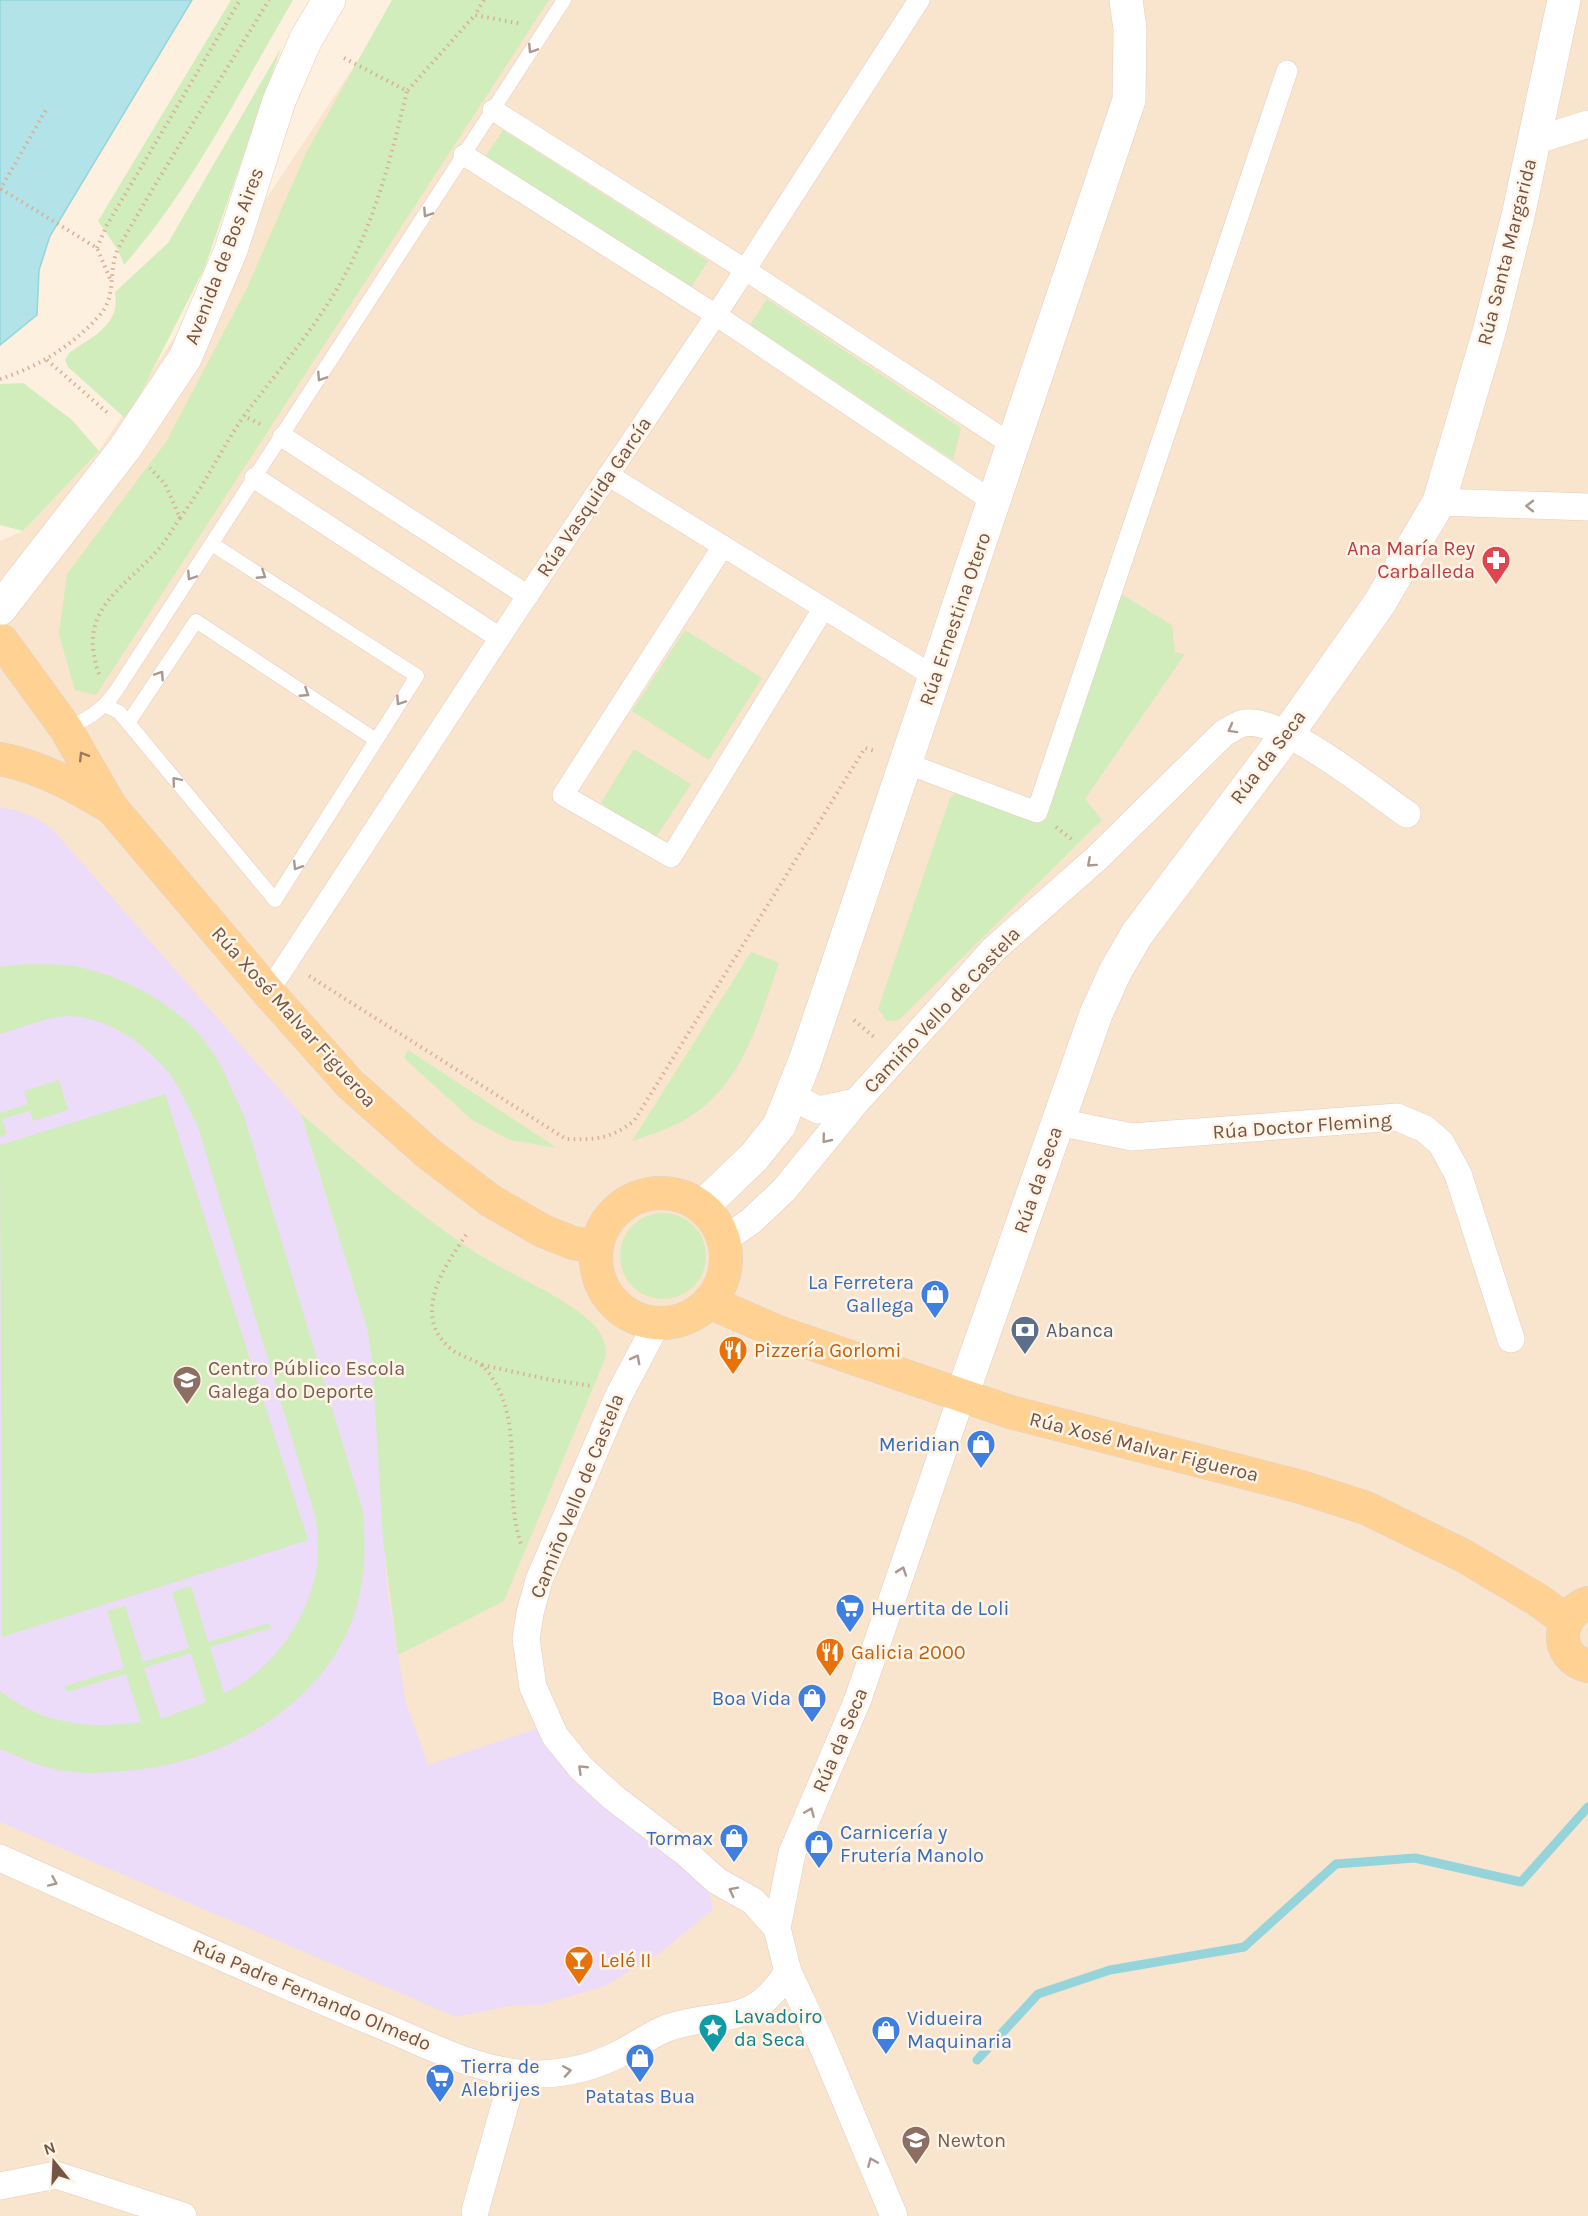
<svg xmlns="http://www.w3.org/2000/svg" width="1588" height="2216" viewBox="0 0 1588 2216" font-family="Karla,sans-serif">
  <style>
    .residential { fill: #f9e4ce }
    .education { fill: #eddbfa }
    .green { fill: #d1edbb; fill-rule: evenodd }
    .water { fill: #b1e3e9; stroke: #96d4dc; stroke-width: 1.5 }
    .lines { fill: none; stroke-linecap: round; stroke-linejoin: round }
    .stream { stroke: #96d4dc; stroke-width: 9 }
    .service-casing { stroke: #e5cdbc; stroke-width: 15 }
    .pedestrian-casing { stroke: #e5cdbc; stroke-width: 22 }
    .minor-casing { stroke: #e5cdbc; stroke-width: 28 }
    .tertiary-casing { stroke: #e5cdbc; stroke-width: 34 }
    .primary-casing { stroke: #dbd3ce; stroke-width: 34 }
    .path { stroke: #dbae96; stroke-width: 4; stroke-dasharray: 1.5 4.5; stroke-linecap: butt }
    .service { stroke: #fff; stroke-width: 14 }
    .pedestrian { stroke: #fff; stroke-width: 21 }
    .minor { stroke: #fff; stroke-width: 27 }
    .tertiary { stroke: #fff; stroke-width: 33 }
    .primary { stroke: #ffd294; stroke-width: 33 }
    .oneway { stroke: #ad988f }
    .oneway2 { stroke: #9f7a5c }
    .labels { text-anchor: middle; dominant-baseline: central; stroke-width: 5; stroke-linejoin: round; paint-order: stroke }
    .street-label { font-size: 20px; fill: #765444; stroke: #fff4e6 }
    .health-label { font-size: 20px; fill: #be3a42; stroke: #fff4e6; text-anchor: end }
    .shop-label { font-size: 20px; fill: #366cbe; stroke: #fff4e6; text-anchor: end }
    .service-label { font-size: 20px; fill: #4e5e75; stroke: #fff4e6; text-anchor: start }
    .food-label { font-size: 20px; fill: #c56008; stroke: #fff4e6; text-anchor: start }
    .education-label { font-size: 20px; fill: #785e54; stroke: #fff4e6; text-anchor: start }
    .culture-label { font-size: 20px; fill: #0d838f; stroke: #fff4e6; text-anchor: start }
  </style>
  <rect width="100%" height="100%" fill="#fef0de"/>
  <path class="residential" d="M398,0H1588V2216H0V541L23,531L99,451Z"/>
  <path class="education" d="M0,807L18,811L38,819L54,831L301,1114L367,1328L372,1358L387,1586L406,1703L428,1765L536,1729L569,1774L599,1803L649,1836L707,1884L713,1909L660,1953L605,1986L540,2005L508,2006L456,2017L0,1822Z"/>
  <g class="green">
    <path d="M231,0H293C240,90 193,187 124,265L118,250L98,221Z"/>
    <path d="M392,0H549L96,695L75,690L59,634L67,574L166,442L247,288L307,151Z"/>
    <path d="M281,48L204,269L127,420L68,367L65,360L69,353C93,336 121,325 115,292L168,243Z"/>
    <path d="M503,130L708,261L690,289L485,157Z"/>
    <path d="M767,299L961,428L953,460L750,325Z"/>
    <path d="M23,383L72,420L99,451L23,531L0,525V384Z"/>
    <path d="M1121,594L1172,625L1175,652L1185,654L1085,799L1102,820L899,1020L887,1021L878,1009L950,798L956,793L1043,822Z"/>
    <path d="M685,630L762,678L709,760L632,711Z"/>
    <path d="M634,749L691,784L654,840L601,803Z"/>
    <path d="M751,952L779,963C760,1017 743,1083 691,1116C673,1128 652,1134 632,1141Z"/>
    <path d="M24,964C41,965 62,963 79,967C132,979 189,1011 217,1059C227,1076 234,1096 243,1113L363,1511C365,1539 366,1565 360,1592C341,1693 236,1758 141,1769C111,1773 77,1776 47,1767C31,1763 15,1755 0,1749V1691C45,1725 86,1729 141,1722L126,1674L67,1692L65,1686L124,1668L107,1611L125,1606L143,1662L189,1648L172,1592L191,1586L208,1642L269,1623L271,1628L210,1647L224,1693C267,1674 301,1629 313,1584C320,1563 318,1540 316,1519L198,1127C191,1113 185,1099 177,1085C157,1051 108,1015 67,1016C45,1017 21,1028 0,1034V967ZM191,1653L206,1702L161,1719L144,1668Z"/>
    <path d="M408,1050L557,1148L510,1140L472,1120L404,1058Z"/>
    <path d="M59,1080L68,1110L33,1121L30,1111L2,1119L7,1134L0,1137V1113L28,1104L24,1091Z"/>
    <path d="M165,1094L308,1540L2,1637L0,1145Z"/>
    <path d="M301,1114C358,1163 410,1209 473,1251C509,1274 551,1290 584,1316C598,1327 609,1342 605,1359L504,1601L398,1655L383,1539L372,1358L367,1328Z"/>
    <circle cx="663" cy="1256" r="43"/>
  </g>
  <path class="water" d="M0,0H192L50,236L39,270L37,315L0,345Z"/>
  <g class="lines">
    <path class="stream" d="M977,2060L1038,1994L1110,1970L1244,1947L1336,1864L1415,1858L1521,1882L1588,1807"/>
    <g class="service-casing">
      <g id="service">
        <path d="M106,706L119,712L275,900L417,676L212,544"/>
        <path d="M128,723L196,621L376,740"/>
        <path d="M66,729C87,719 102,711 116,691L564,0"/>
      </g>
    </g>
    <g class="pedestrian-casing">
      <g id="pedestrian">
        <path d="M493,110L744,269L1014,446"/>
        <path d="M464,155L716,315L995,503"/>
        <path d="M283,437L528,596"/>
        <path d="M608,475L935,677"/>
        <path d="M255,478L500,638"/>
        <path d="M723,546L563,795L671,857L823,609"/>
        <path d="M905,763L1037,812L1287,71"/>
        <path d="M268,992L516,613L716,315L919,0"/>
      </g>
    </g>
    <g class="minor-casing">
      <g id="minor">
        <path d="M1534,141L1588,124"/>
        <path d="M1439,502L1588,507"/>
        <path d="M792,1096L818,1110L856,1102"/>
        <path d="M1058,1122L1132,1137L1397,1117L1425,1129L1441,1143L1458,1174L1511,1339"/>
        <path d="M724,1240L751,1221L784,1190L856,1102L994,949L1096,859L1224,733C1230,730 1238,724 1244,723C1283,717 1373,791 1407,814"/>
        <path d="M657,1323L618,1397L539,1580L530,1613L526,1639L533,1687L555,1736L581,1768L614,1798L686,1853L717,1881L753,1901L777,1928L788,1972L821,2042L894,2216"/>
        <path d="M0,1858C126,1914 251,1972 378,2024C429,2045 484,2076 541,2074C570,2073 597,2066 623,2052C638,2044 652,2034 667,2028C722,2009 750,2031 788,1972"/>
        <path d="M777,1928L792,1853L858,1699L962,1395"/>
        <path d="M0,2186L56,2175L183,2216"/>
        <path d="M475,2211L514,2073"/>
      </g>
    </g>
    <g class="tertiary-casing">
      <g id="tertiary">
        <path d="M0,609L125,448L185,358L231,250L279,101L306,39L329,0"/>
        <path d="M702,1207L754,1157L779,1126L805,1061L1129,100L1130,29L1126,0"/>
        <path d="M962,1395L1096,1014L1115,972L1137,934L1288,733L1379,604L1439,502L1489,332L1518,216L1564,0"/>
      </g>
    </g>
    <g class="primary-casing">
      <g id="primary">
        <path d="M2,641L66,729L111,807L268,992L350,1084L429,1154L491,1201L543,1231L573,1243L596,1247"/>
        <path d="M0,759C41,767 75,786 110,807"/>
        <circle cx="661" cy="1258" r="65"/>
        <path d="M709,1302L778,1332L1010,1412L1301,1487L1366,1508L1464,1556L1538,1600L1565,1620"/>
        <path d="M1588,1603C1556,1615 1553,1657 1588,1666"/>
      </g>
    </g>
    <g class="path">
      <path d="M484,0L475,15L522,24"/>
      <path d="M344,58L407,91L475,15"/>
      <path d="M1,189L97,248L111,281"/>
      <path d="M0,190L47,108"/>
      <path d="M97,248L107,225L240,0"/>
      <path d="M47,360L110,415"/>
      <path d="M0,379C38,367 72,346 99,316C118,296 107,269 119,247C166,164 219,82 269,0"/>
      <path d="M260,424L244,416C273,377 306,339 332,297C372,234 390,162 407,91"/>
      <path d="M180,518C205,485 221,449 244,416"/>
      <path d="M99,674C75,607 126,589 162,545C168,537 174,527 180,518L165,484L150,468"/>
      <path d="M1056,827L1074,841"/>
      <path d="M309,976L566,1139C596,1140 610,1139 634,1121L865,748L875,751"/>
      <path d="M854,1020L874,1037"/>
      <path d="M466,1235C443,1268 411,1316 451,1349C459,1356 471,1358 480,1364C490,1371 500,1390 504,1402C519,1448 505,1498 521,1544"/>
      <path d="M482,1365L552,1380L592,1386"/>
    </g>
    <use href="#service" class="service"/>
    <use href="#pedestrian" class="pedestrian"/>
    <use href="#minor" class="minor"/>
    <use href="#tertiary" class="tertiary"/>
    <use href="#primary" class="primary"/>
  </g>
  <defs><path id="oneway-chevron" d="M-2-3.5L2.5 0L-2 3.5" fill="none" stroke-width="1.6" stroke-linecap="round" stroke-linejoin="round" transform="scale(1.5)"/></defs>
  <g class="oneway">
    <use href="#oneway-chevron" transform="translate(532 49) rotate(123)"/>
    <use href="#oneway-chevron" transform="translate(427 213) rotate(123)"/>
    <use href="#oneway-chevron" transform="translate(321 377) rotate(123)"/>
    <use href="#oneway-chevron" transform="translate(1530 506) rotate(-179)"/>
    <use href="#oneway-chevron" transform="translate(262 575) rotate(33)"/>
    <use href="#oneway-chevron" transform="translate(191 576) rotate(123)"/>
    <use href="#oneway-chevron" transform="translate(160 675) rotate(-56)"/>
    <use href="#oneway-chevron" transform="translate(305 693) rotate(33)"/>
    <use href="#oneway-chevron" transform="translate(400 701) rotate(124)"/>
    <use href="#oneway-chevron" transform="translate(1232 729) rotate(151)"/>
    <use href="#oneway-chevron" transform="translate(176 781) rotate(-130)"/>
    <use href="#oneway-chevron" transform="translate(1091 863) rotate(138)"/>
    <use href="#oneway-chevron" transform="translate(297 866) rotate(122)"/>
    <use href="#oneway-chevron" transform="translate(826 1139) rotate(129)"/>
    <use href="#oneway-chevron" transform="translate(636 1359) rotate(-62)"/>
    <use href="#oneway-chevron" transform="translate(902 1571) rotate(-71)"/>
    <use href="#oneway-chevron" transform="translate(582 1769) rotate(-136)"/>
    <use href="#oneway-chevron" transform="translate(810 1812) rotate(-67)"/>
    <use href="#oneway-chevron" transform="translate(53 1882) rotate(24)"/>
    <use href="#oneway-chevron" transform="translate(733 1891) rotate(-153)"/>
    <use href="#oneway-chevron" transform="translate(567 2071) rotate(-9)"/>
    <use href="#oneway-chevron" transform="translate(872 2162) rotate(-113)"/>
  </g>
  <use class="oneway2" href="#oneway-chevron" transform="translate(83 756) rotate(-122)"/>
  <defs>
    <g id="pharmacy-pin" transform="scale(1.5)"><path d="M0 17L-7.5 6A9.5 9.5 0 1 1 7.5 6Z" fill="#e0444e" stroke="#fff4e6"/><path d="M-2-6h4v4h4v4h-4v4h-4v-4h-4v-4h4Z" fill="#fff"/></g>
    <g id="shop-pin" transform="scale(1.5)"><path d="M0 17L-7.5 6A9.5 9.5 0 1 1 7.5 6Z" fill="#3f7fe0" stroke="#fff4e6"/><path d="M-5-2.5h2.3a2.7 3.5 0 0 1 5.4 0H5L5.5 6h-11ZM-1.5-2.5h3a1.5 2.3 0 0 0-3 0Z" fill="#fff"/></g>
    <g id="bank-pin" transform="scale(1.5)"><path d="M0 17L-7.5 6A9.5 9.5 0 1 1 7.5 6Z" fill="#5c6f8a" stroke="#fff4e6"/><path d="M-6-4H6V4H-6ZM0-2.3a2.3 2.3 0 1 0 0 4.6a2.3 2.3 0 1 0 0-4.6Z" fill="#fff"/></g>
    <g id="restaurant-pin" transform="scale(1.5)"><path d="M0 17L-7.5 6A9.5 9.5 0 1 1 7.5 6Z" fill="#e8710a" stroke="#fff4e6"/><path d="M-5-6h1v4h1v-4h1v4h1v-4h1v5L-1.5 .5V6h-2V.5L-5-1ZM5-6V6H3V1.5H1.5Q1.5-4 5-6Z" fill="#fff"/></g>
    <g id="school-pin" transform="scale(1.5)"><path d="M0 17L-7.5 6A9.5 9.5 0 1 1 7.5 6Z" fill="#8d6e63" stroke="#fff4e6"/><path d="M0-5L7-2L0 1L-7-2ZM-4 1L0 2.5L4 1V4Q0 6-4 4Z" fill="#fff"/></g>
    <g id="supermarket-pin" transform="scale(1.5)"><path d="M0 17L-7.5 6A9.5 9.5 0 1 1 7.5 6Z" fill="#3f7fe0" stroke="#fff4e6"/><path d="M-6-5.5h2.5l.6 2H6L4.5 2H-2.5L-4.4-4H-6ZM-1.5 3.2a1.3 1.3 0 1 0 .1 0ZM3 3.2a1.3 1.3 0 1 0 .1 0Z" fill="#fff"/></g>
    <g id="bar-pin" transform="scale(1.5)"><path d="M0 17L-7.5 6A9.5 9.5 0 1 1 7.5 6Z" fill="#e8710a" stroke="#fff4e6"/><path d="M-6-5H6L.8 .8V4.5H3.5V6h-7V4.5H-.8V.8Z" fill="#fff"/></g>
    <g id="sight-pin" transform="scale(1.5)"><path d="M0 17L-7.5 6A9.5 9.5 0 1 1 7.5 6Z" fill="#0f9aa8" stroke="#fff4e6"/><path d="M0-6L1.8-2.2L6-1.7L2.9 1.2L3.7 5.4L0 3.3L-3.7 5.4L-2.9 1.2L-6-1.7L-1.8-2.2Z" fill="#fff"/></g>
  </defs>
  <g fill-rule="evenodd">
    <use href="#pharmacy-pin" x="1496" y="560"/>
    <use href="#shop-pin" x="935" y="1294"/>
    <use href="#bank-pin" x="1025" y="1330"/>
    <use href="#restaurant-pin" x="733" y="1350"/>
    <use href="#school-pin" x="187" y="1380"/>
    <use href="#shop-pin" x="981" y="1444"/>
    <use href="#supermarket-pin" x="850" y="1608"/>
    <use href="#restaurant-pin" x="830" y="1652"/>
    <use href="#shop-pin" x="812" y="1698"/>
    <use href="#shop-pin" x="734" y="1838"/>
    <use href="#shop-pin" x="819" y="1844"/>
    <use href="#bar-pin" x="579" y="1960"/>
    <use href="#sight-pin" x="713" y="2028"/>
    <use href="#shop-pin" x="886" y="2030"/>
    <use href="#shop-pin" x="640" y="2058"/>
    <use href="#supermarket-pin" x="440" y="2078"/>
    <use href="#school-pin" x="916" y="2140"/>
  </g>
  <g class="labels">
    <g class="street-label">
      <text transform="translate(1507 252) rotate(-76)">Rúa Santa Margarida</text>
      <text transform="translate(224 256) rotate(-69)">Avenida de Bos Aires</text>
      <text transform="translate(594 497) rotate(-56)">Rúa Vasquida García</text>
      <text transform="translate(955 619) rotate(-71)">Rúa Ernestina Otero</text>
      <text transform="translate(1268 757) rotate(-53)">Rúa da Seca</text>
      <text transform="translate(942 1010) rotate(-47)">Camiño Vello de Castela</text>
      <text transform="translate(294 1017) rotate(48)">Rúa Xosé Malvar Figueroa</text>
      <text transform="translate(1302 1126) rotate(-4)">Rúa Doctor Fleming</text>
      <text transform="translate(1038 1180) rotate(-71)">Rúa da Seca</text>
      <text transform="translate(1144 1447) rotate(14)">Rúa Xosé Malvar Figueroa</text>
      <text transform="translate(577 1496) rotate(-68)">Camiño Vello de Castela</text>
      <text transform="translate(840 1740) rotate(-67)">Rúa da Seca</text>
      <text transform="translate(312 1995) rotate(23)">Rúa Padre Fernando Olmedo</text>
    </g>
    <g class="health-label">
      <text x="1475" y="548">Ana María Rey<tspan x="1475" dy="23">Carballeda</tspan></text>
    </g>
    <g class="shop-label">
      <text x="914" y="1282">La Ferretera<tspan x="914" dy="23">Gallega</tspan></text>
      <text x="960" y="1444">Meridian</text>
      <text x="871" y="1608" text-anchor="start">Huertita de Loli</text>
      <text x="791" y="1698">Boa Vida</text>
      <text x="840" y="1832" text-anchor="start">Carnicería y<tspan x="840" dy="23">Frutería Manolo</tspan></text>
      <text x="713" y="1838">Tormax</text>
      <text x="907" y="2018" text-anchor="start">Vidueira<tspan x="907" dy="23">Maquinaria</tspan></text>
      <text x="461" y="2066" text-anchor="start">Tierra de<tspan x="461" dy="23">Alebrijes</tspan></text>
      <text x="640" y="2096" text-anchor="middle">Patatas Bua</text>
    </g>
    <g class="service-label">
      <text x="1046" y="1330">Abanca</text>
    </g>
    <g class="food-label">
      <text x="754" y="1350">Pizzería Gorlomi</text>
      <text x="851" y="1652">Galicia 2000</text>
      <text x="600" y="1960">Lelé II</text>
    </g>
    <g class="education-label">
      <text x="208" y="1368">Centro Público Escola<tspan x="208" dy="23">Galega do Deporte</tspan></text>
      <text x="937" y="2140">Newton</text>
    </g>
    <g class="culture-label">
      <text x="734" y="2016">Lavadoiro<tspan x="734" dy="23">da Seca</tspan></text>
    </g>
  </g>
  <g transform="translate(54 2162) rotate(342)" stroke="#fff4e6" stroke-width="4.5" paint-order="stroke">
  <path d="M0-4.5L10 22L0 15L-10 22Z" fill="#765444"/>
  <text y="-9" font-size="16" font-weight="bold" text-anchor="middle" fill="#765444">N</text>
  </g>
</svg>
